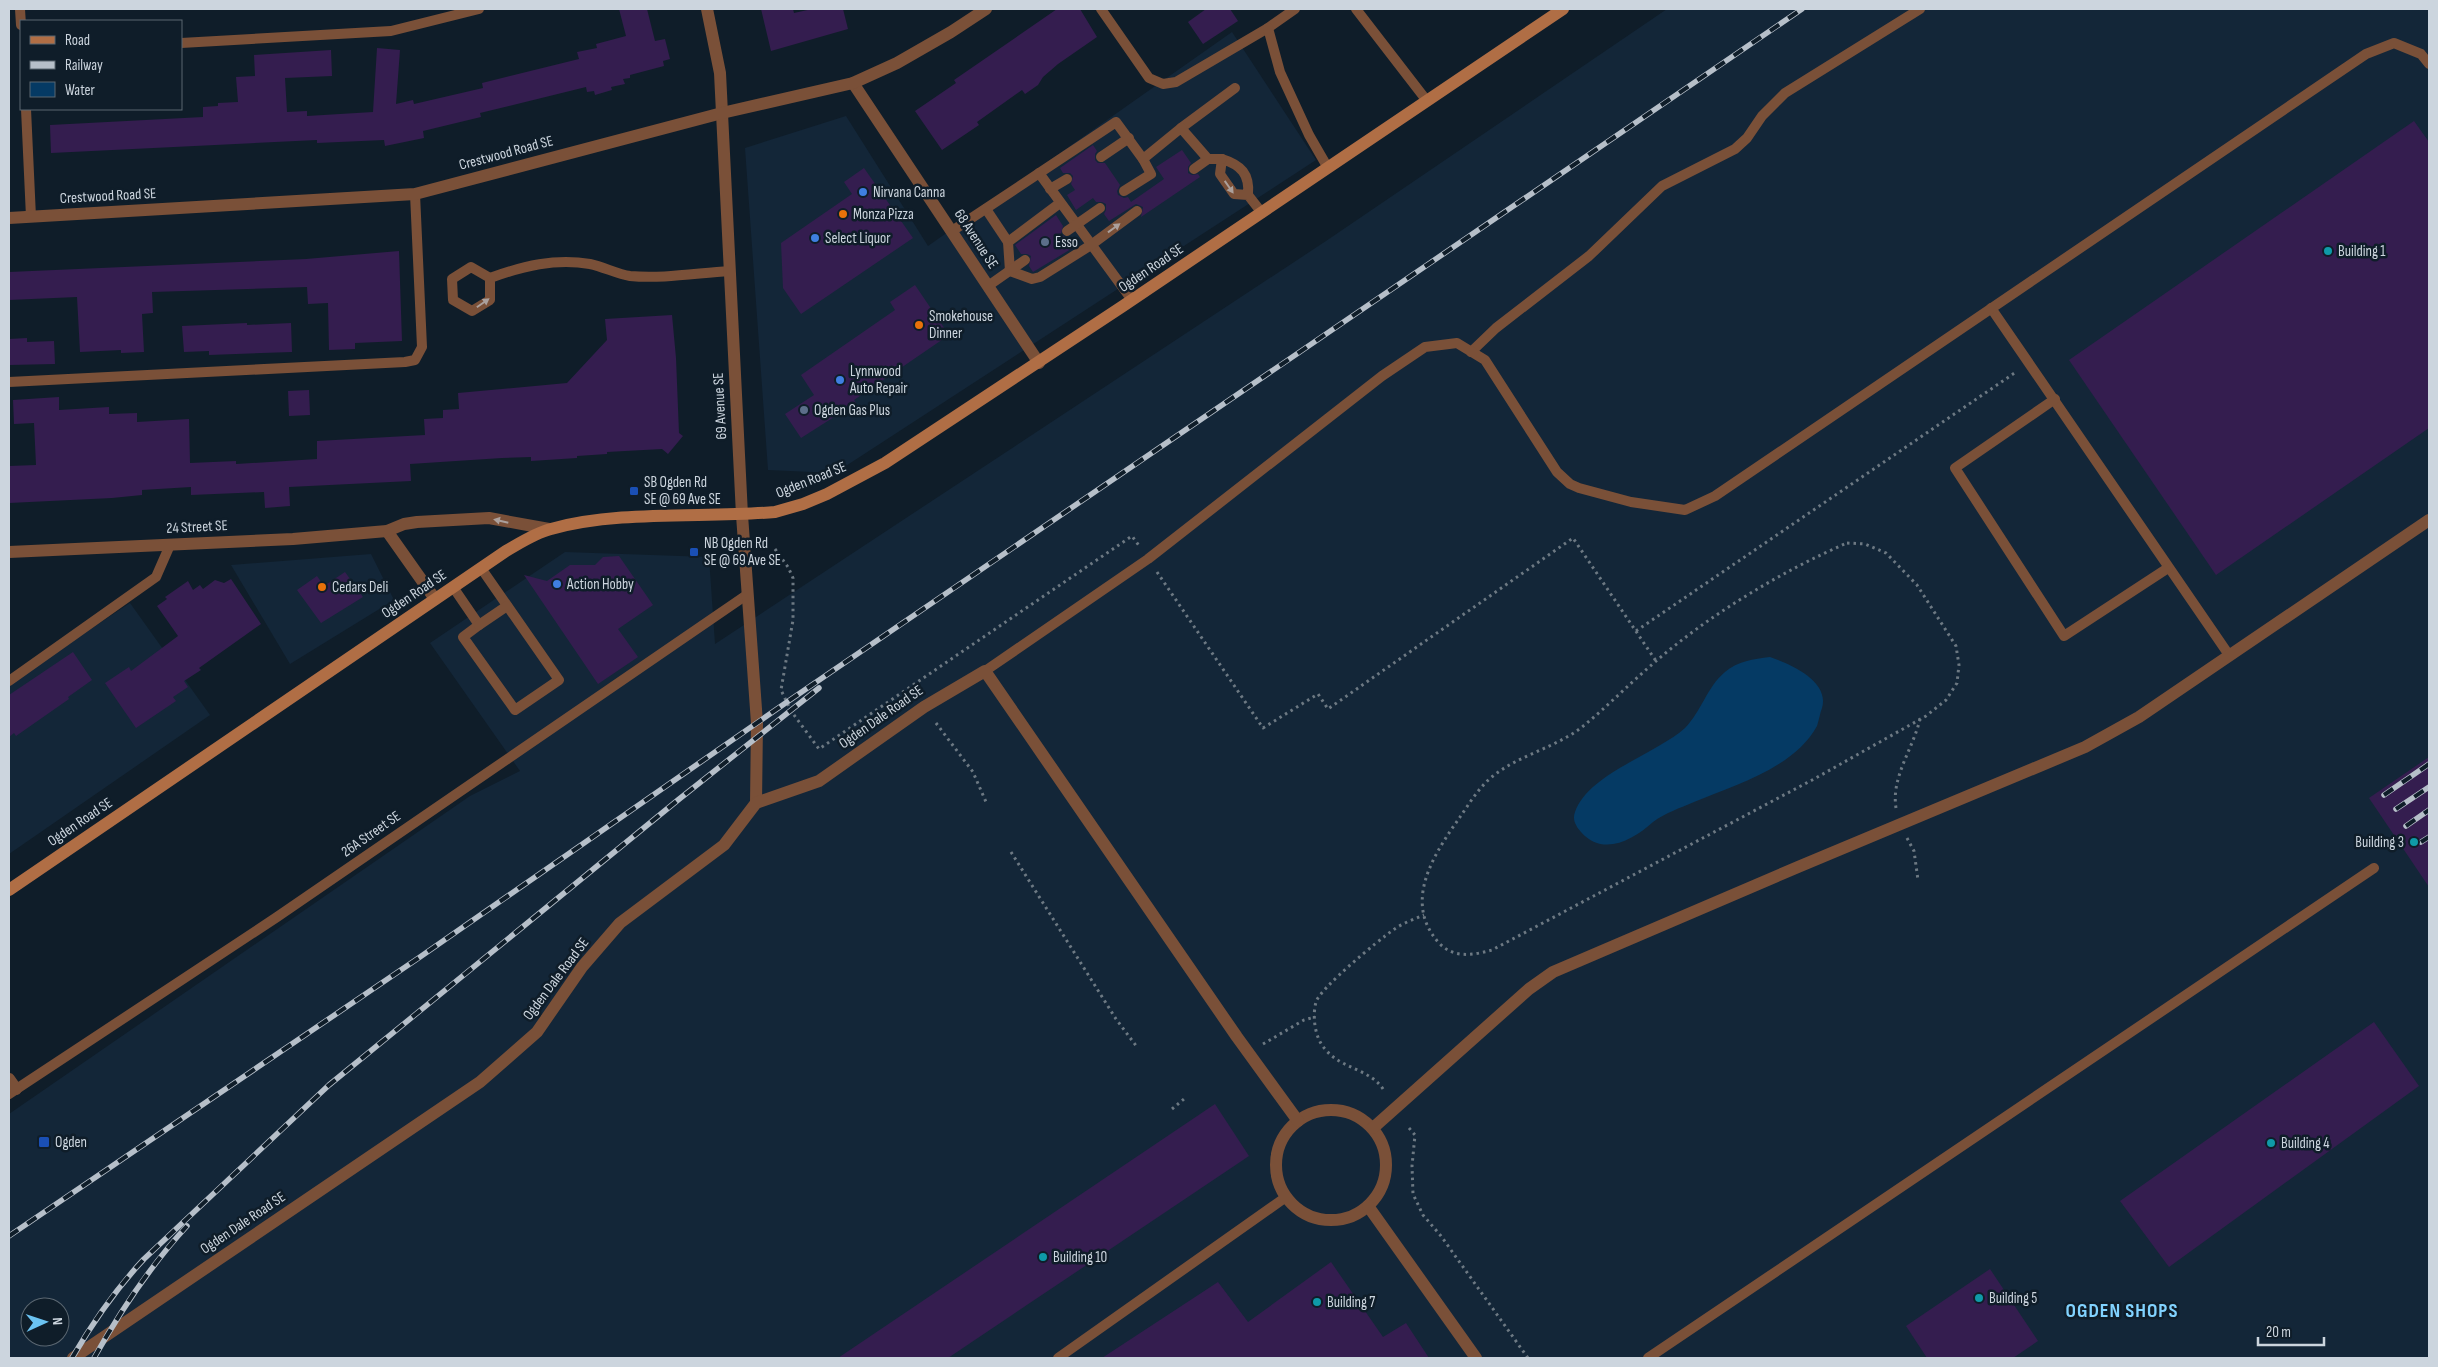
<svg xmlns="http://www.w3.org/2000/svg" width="2438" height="1367" viewBox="0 0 2438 1367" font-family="'Sofia Sans Condensed',sans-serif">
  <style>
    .built { fill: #132638; fill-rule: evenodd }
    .water { fill: #053a64 }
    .building { fill: #341d4f }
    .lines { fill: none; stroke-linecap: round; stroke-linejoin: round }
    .path { stroke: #6d7983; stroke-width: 3; stroke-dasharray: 2.5 4; stroke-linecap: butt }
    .lane { stroke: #7a5038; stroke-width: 10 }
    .street { stroke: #7a5038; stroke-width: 12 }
    .secondary { stroke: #b06e45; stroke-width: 12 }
    .rail-casing { stroke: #b6bfc9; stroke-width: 5.5 }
    .rail { stroke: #0f1d29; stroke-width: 4; stroke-dasharray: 11; stroke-linecap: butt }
    .oneway { fill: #aba09c }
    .shop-dot { fill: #3f7fe0; stroke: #0f1d29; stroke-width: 2 }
    .food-dot { fill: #e8710a; stroke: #0f1d29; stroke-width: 2 }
    .service-dot { fill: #5c6f8a; stroke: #0f1d29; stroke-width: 2 }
    .culture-dot { fill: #0f9aa8; stroke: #0f1d29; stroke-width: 2 }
    .transit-dot { fill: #1a4fb4; stroke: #0f1d29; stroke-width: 2 }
    .labels { text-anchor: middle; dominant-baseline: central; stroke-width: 5; stroke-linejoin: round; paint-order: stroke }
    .street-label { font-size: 15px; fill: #ccd5de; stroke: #0f1d29 }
    .poi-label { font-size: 15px; fill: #ccd5de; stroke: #0f1d29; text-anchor: start }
    .district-label { font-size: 20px; font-weight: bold; letter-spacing: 1px; fill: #81d2fe; stroke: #0f1d29 }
  </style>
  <rect width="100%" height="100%" fill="#0f1d29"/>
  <g class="built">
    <path d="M1667,9H2429V1358H9V1114L470,796L520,771L430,643L565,552L709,557L715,644L1326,241ZM30,1307H60V1337H30Z"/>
    <path d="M1232,32L1316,160L835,473L768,470L745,148L846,116L928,246Z"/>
    <path d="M371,554L394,600L290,664L231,565Z"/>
    <path d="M130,603L210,715L9,854V683Z"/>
  </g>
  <path class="water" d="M1770,657C1790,664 1830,681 1822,708C1820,713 1819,720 1817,726C1794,768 1735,785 1694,802C1680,808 1665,813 1653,822C1633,840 1603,857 1581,832C1576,826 1572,820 1575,812C1588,774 1656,754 1685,728C1701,712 1707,687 1725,672C1738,661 1753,659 1770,657Z"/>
  <g class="building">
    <path d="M619,9H647L655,41L665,39L670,59L663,61L664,66L630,75V78L623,79L625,84L611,87L612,90L595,95L594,91L587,92L586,87L480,113L481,117L423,131L424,138L385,146L384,140L317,143V140L51,153L50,125L203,117V107L218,106V103L238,102L236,77L255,76L254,55L331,50L332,76L285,78L287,112L307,111V116L373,112L377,48L400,50L396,104L413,100L414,104L483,88L482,83L579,59L577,52L597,48L596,44L626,36Z"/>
    <path d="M761,9H793L794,13L812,9H843L848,29L771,51Z"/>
    <path d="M1057,9H1080L1097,37L1058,64L1043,77L1038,85L1025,94L1022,90L977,122L979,125L942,150L915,111L956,83L954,80Z"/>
    <path d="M1206,9H1230L1238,21L1203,44L1188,22Z"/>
    <path d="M2414,121L2429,142V428L2216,575L2069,360Z"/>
    <path d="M1093,145L1097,151L1095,154V160L1098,163H1105L1120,185L1117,191L1118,195L1124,198L1128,197L1131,202L1164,179L1156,167L1182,150L1191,163L1188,167V173L1192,175L1198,174L1200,177L1141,217L1143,207L1136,204L1109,221L1104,214L1106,210V204L1102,202H1096L1093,198L1076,210L1067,195L1075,190L1071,184L1073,176L1070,173H1063L1060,168Z"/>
    <path d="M864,168L913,238L801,314L783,288L781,243L852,194L844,182Z"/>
    <path d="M1056,215L1063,226L1061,234L1065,237H1070L1076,246L1033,272L1029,266L1031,256L1027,254H1021L1015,245Z"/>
    <path d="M399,251L402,341L355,343V349L329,350L328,303L308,304L307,287L152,292L153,313L142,314L144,352L121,353V350L80,352L77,297L9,300V272L306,259Z"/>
    <path d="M915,285L949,335L854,400L856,403L801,438L785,414L814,395L801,375L895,310L890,302Z"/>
    <path d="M672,315L676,358L679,433L683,436L668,454L662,449L607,452V454L577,456V458L531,461V457L502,458L410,464L411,481L289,487L290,506L265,508L264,492L191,495V487L142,490V495L112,498L9,503V466L36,465L34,423L14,424L13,400L59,397V410L109,407V414L137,413V422L189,419L190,463L236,461V464L317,459V441L425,435L424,419L443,418V410L459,409L458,393L567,383L607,340L605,319Z"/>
    <path d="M247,323V325L291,323L292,352L209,355V351L184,352L182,326Z"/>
    <path d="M27,338V342L54,341L55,364L9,365V339Z"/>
    <path d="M309,390L310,415L289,416L288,391Z"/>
    <path d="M619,556L653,605L618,629L638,657L598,684L524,575L547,581L570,565H595L603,557Z"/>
    <path d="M345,572L363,597L321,623L297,590L317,576L324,586Z"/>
    <path d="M231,579L261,624L199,668L201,670L184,681L188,687L173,697L176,701L136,728L105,683L129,667L131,671L178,636L157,606L167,599L165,597L188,581L193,590L200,585L203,589L215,580L224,583Z"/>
    <path d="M73,652L92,680L68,697L69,699L16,736L14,733L9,737V695Z"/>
    <path d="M2429,757V887L2369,798Z"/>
    <path d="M2374,1022L2419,1086L2169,1267L2120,1201Z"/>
    <path d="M1215,1104L1249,1156L948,1358H838Z"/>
    <path d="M1331,1262L1383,1337L1406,1323L1429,1358H1102L1218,1282L1248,1322Z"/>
    <path d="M1990,1269L2038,1341L2013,1358H1927L1906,1326Z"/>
  </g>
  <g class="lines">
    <g class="path">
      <path d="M1847,543L1865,544L1886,553L1917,585L1956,646L1959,665L1957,683L1946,700L1926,716L1814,779L1492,950C1474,955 1454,959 1439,943C1402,902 1434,854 1460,817C1469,804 1479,787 1493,776C1519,755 1555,748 1582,727C1607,707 1630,683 1655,662C1709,615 1782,571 1847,543Z"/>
      <path d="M775,549L788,567L793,578V620L781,690L791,711L819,749L1132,536L1140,547"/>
      <path d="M1157,572L1263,728L1318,694L1328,709L1573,538L1656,661"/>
      <path d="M1636,631L2016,372"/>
      <path d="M936,723L973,772L986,802"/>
      <path d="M1896,808C1891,777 1913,749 1920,719"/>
      <path d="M1907,838L1914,851L1918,880"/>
      <path d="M1011,852L1116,1019L1137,1047"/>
      <path d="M1263,1044L1304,1020L1315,1017"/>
      <path d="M1383,1089C1370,1069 1341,1069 1325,1049C1315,1038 1312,1017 1316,1002C1320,988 1379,940 1393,930C1403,923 1414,919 1424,915"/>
      <path d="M1172,1109L1184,1099"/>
      <path d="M1409,1128L1415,1135L1412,1166L1413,1194L1423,1215L1441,1236L1528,1358"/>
    </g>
    <g class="lane">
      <path d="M20,9L21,25"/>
      <path d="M1101,9L1149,78L1163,84L1176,82L1268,28L1295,9"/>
      <path d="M1356,9L1427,101"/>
      <path d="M1268,28L1280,72L1309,135L1328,168"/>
      <path d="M181,43L391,31L479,9"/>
      <path d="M26,109L31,217"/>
      <path d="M1181,128L1235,88"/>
      <path d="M1101,157L1129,138"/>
      <path d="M1194,169L1208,159"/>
      <path d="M1039,173L1132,300"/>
      <path d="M1050,189L1067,179"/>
      <path d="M1124,191L1151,174L1143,159"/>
      <path d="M1248,195L1234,194L1220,174L1222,159C1241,165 1250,174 1248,195L1262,213"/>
      <path d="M1060,203L1008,242L1010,271L1032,279L1040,277L1091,245L1137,211"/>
      <path d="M986,209L1008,242"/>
      <path d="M952,231L1116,122L1143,159L1181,128L1208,159H1222"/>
      <path d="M1067,231L1100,208"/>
      <path d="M490,278V300L472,311L453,300L452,279L471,267L490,278C523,266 555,258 590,264C604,267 617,274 630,276C662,279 697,273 729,271"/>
      <path d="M988,286L1025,260"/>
      <path d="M1991,308L2229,655"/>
      <path d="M1471,352L1496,328L1589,256L1662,186L1735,149L1747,138L1762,116L1785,93L1920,9"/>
      <path d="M9,382L405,362L415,360L422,347L415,194"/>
      <path d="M2055,399L1955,468L2064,636L2168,568"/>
      <path d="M453,587L479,625L463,637L515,710L559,680L481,568"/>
      <path d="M479,625L507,606"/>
      <path d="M985,671L1148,559L1382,376L1425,347L1457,343L1485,360L1557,472L1570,484L1579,488L1631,502L1685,510L1715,496L2366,54L2394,43L2421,54L2429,64"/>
      <path d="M9,681L156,577L170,545"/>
      <path d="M9,1094L277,917L748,594"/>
      <path d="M1058,1358L1286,1197"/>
      <path d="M1648,1358L2374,868"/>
    </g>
    <g class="street">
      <path d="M707,9L720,73L742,515L757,723L756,803"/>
      <path d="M853,83L1039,363"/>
      <path d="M9,218L415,194L722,113L853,83L897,63L951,32L986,9"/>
      <path d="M387,531L435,599"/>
      <path d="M9,552L293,539L387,531L404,524L417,522L489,518L549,529"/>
      <path d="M9,1079L16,1089"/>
      <circle cx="1331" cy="1165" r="55"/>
      <path d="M1373,1128L1529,989L1553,972L1798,867L2085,747L2139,717L2429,520"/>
      <path d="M1368,1206L1476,1358"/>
      <path d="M73,1358L480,1082L537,1032L582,967L620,923L724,845L756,803L819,781L924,707L985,671L1237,1037L1298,1121"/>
    </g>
    <path class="secondary" d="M9,890L506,551C520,543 535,533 551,529C617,510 705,518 775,512L803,504L827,494L885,463L1123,306L1563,9"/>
    <g class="rail-casing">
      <g id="rail">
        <path d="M2384,795L2429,764"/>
        <path d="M2396,809L2429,787"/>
        <path d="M2406,826L2429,810"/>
        <path d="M2421,842L2429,837"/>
        <path d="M9,1236L420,957L787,702L1802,9"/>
        <path d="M72,1358C93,1322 115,1290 144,1259L329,1085L678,800L819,688"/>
        <path d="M94,1358C121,1310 150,1266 187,1226"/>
      </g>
    </g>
    <use href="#rail" class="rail"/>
  </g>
  <defs><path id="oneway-solid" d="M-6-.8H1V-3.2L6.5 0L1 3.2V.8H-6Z" transform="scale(1.25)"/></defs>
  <g class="oneway">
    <use href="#oneway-solid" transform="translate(1229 187) rotate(55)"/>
    <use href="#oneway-solid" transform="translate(1114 228) rotate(-36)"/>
    <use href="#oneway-solid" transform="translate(483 303) rotate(-35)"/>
    <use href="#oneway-solid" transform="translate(501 521) rotate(-167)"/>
  </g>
  <g class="shop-dot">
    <circle cx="863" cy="192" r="5"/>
    <circle cx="815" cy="238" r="5"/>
    <circle cx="840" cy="380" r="5"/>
    <circle cx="557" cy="584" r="5"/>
  </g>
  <g class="food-dot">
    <circle cx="843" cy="214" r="5"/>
    <circle cx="919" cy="325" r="5"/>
    <circle cx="322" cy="587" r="5"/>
  </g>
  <g class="service-dot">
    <circle cx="1045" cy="242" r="5"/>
    <circle cx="804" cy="410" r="5"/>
  </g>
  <g class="culture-dot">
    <circle cx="2328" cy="251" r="5"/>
    <circle cx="2414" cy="842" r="5"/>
    <circle cx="2271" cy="1143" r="5"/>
    <circle cx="1043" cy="1257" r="5"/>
    <circle cx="1979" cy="1298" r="5"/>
    <circle cx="1317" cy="1302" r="5"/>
  </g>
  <g class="transit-dot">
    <rect x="629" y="486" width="10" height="10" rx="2.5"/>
    <rect x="689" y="547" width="10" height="10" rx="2.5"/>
    <rect x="38" y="1136" width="12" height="12" rx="2.5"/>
  </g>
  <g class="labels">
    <g class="street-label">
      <text transform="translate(506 153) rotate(-15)">Crestwood Road SE</text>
      <text transform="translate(108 196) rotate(-3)">Crestwood Road SE</text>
      <text transform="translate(976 239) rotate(57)">68 Avenue SE</text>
      <text transform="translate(1151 268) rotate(-34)">Ogden Road SE</text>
      <text transform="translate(720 406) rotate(-93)">69 Avenue SE</text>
      <text transform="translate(811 480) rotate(-22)">Ogden Road SE</text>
      <text transform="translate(197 527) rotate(-3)">24 Street SE</text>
      <text transform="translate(414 594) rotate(-34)">Ogden Road SE</text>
      <text transform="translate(881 717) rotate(-35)">Ogden Dale Road SE</text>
      <text transform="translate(80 822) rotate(-34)">Ogden Road SE</text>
      <text transform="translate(371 834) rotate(-35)">26A Street SE</text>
      <text transform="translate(556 979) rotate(-53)">Ogden Dale Road SE</text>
      <text transform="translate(243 1223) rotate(-34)">Ogden Dale Road SE</text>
    </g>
    <g class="poi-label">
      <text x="873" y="192">Nirvana Canna</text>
      <text x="853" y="214">Monza Pizza</text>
      <text x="825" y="238">Select Liquor</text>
      <text x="1055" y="242">Esso</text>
      <text x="2338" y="251">Building 1</text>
      <text x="929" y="316">Smokehouse<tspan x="929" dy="17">Dinner</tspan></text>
      <text x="850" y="371">Lynnwood<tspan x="850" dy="17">Auto Repair</tspan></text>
      <text x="814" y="410">Ogden Gas Plus</text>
      <text x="644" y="482">SB Ogden Rd<tspan x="644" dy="17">SE @ 69 Ave SE</tspan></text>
      <text x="704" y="543">NB Ogden Rd<tspan x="704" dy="17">SE @ 69 Ave SE</tspan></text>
      <text x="567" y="584">Action Hobby</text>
      <text x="332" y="587">Cedars Deli</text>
      <text x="2404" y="842" text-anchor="end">Building 3</text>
      <text x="55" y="1142">Ogden</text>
      <text x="2281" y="1143">Building 4</text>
      <text x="1053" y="1257">Building 10</text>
      <text x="1989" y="1298">Building 5</text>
      <text x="1327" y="1302">Building 7</text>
    </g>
    <g class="district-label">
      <text x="2122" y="1311">OGDEN SHOPS</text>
    </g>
  </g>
  <rect width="2438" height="1367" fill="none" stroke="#ccd5de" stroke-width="20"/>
  <rect x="20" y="20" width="162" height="90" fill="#0f1d29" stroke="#5b6771"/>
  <rect x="30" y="36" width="25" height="8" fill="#b06e45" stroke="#5b6771"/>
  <text x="65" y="45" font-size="15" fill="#ccd5de">Road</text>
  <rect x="30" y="61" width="25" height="8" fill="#b6bfc9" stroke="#5b6771"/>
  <text x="65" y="70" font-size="15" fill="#ccd5de">Railway</text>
  <rect x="30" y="82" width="25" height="15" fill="#053a64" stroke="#5b6771"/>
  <text x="65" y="95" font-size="15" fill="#ccd5de">Water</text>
  <g transform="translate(45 1322) rotate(87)"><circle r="24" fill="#0f1d29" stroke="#5b6771"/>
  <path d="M0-4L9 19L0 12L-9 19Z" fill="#6bc3f2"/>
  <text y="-8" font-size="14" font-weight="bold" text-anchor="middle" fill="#ccd5de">N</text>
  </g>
  <path d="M2258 1337v8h66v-8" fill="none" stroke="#ccd5de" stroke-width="2.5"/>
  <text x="2266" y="1337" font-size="15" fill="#ccd5de" stroke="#0f1d29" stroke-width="4" paint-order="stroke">20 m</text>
</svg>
